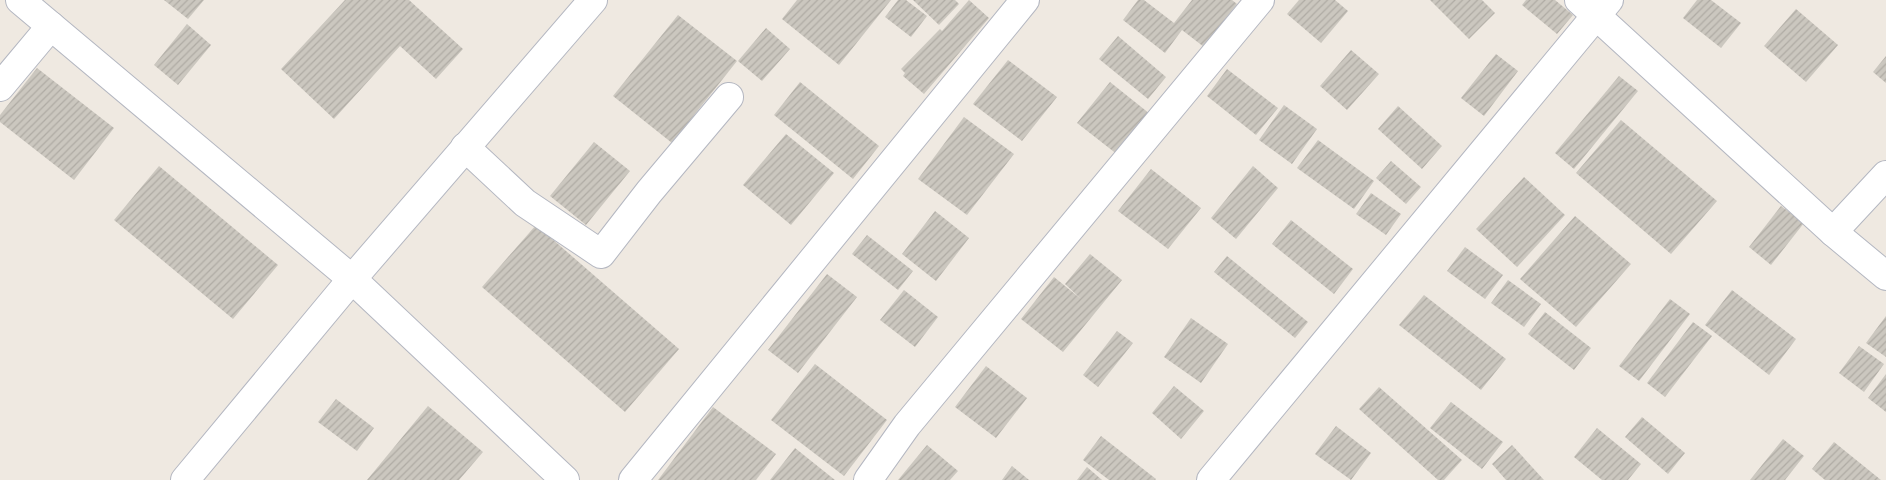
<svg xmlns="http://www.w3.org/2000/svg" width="1886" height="480" viewBox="0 0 1886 480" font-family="'Work Sans',sans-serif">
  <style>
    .building { fill: url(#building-hatch) }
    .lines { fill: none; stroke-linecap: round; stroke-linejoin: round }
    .minor-casing { stroke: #b4b7c1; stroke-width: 30 }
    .minor { stroke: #fff; stroke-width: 28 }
  </style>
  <defs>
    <pattern id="building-hatch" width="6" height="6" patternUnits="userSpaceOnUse" patternTransform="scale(1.25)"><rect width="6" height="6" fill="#cbc7bf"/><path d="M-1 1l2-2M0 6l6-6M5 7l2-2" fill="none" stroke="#afaba4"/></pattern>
  </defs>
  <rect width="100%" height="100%" fill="#efe9e1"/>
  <g class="building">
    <path d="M164,0H204L188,19Z"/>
    <path d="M345,0H409L463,49L436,79L400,46L334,119L281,69Z"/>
    <path d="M797,0H891L839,65L782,19Z"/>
    <path d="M898,0H906L927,16L911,37L885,17Z"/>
    <path d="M913,0H955L959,4L939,25Z"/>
    <path d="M969,0L989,18L924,94L903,76L905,73L901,69L940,29L942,31Z"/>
    <path d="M1138,0H1144L1174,23L1192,0H1232L1237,4L1204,47L1182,30L1165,53L1123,20Z"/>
    <path d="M1299,0H1335L1348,11L1321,43L1287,14Z"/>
    <path d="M1430,0H1482L1495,13L1469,39Z"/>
    <path d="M1526,0H1555L1573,15L1557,34L1522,5Z"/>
    <path d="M1697,0H1711L1741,23L1721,48L1683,18Z"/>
    <path d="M1796,9L1838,45L1806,82L1764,46Z"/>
    <path d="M678,15L737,61L672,143L613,96Z"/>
    <path d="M187,24L211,45L178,85L154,65Z"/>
    <path d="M766,28L790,49L762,81L738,61Z"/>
    <path d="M1118,36L1166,77L1148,99L1099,59Z"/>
    <path d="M1351,50L1379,74L1347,110L1320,86Z"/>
    <path d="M1496,54L1518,71L1484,116L1461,98Z"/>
    <path d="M1886,56V83L1873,72Z"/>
    <path d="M1008,60L1057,97L1022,141L973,104Z"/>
    <path d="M37,68L114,128L74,180L0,122V115Z"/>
    <path d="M1227,69L1278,108L1256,135L1207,96Z"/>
    <path d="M1619,76L1638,91L1574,169L1555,153Z"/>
    <path d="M800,82L879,146L853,179L774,115Z"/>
    <path d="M1110,82L1150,114L1118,155L1077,123Z"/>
    <path d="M1284,105L1317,129L1292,164L1259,140Z"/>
    <path d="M1398,106L1442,146L1422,169L1378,129Z"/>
    <path d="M964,117L1014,154L967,215L918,179Z"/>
    <path d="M1621,120L1717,201L1671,254L1576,173Z"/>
    <path d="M786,134L834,173L791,225L743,185Z"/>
    <path d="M1318,140L1374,181L1354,209L1297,168Z"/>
    <path d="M594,142L630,171L586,225L550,196Z"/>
    <path d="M1391,161L1421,187L1406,204L1376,178Z"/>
    <path d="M159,166L278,265L233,319L114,220Z"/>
    <path d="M1253,166L1278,188L1236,239L1211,218Z"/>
    <path d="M1151,169L1201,208L1168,249L1118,211Z"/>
    <path d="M1524,177L1565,215L1517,267L1476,229Z"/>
    <path d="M1371,193L1401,214L1386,235L1356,214Z"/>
    <path d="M1781,206L1804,223L1771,265L1749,247Z"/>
    <path d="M935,211L969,238L936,281L902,254Z"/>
    <path d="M1575,216L1631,264L1576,327L1520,279Z"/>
    <path d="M1291,220L1353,269L1334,294L1272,244Z"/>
    <path d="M536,225L679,349L625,412L482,287Z"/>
    <path d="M867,235L913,271L898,290L852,254Z"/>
    <path d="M1465,247L1503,275L1485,299L1447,271Z"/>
    <path d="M1090,254L1122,280L1063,352L1021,319L1054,277L1081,299L1065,284Z"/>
    <path d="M1227,256L1308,322L1295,338L1214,272Z"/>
    <path d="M827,274L857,297L798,373L768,350Z"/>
    <path d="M1508,280L1541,304L1524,327L1491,303Z"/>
    <path d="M904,290L938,317L915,347L880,320Z"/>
    <path d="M1732,290L1796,339L1769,375L1705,325Z"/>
    <path d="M1424,295L1506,359L1481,390L1399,325Z"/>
    <path d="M1670,299L1690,314L1639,381L1619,366Z"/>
    <path d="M1545,312L1591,348L1574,370L1528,334Z"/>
    <path d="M1886,316V357L1866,343Z"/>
    <path d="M1191,318L1228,344L1201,383L1164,357Z"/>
    <path d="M1693,322L1712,336L1665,397L1647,383Z"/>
    <path d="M1117,331L1133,343L1098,387L1083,375Z"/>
    <path d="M1859,346L1884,364L1864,392L1839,373Z"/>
    <path d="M815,364L887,420L844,476L771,420Z"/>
    <path d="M986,366L1027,398L996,438L955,407Z"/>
    <path d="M1886,374V412L1868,398Z"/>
    <path d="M1174,386L1204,411L1181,439L1152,413Z"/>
    <path d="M1379,387L1462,460L1444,480H1438L1359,409Z"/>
    <path d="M336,399L374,428L357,451L318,422Z"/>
    <path d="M1451,402L1503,442L1482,469L1430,428Z"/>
    <path d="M428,406L483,452L459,480H367Z"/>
    <path d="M713,407L776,454L756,480H658Z"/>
    <path d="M1642,417L1685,453L1668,474L1625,437Z"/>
    <path d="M1336,426L1371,453L1351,480L1315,454Z"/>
    <path d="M1597,428L1641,464L1628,480H1602L1574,457Z"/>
    <path d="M1101,436L1156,479L1155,480H1109L1083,460Z"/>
    <path d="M1783,439L1804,456L1785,480H1750Z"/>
    <path d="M1834,442L1881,480H1825L1812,469Z"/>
    <path d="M927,445L958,471L950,480H898Z"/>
    <path d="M1512,445L1544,480H1506L1492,464Z"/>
    <path d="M795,448L835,480H770Z"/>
    <path d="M1012,466L1029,480H1002Z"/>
    <path d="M1087,467L1102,480H1077Z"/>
  </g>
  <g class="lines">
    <g class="minor-casing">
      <g id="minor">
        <path d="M20,0L352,279L565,480"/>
        <path d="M1579,0L1833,232L1886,276"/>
        <path d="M0,87L51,26"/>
        <path d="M465,147L525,203L601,254L649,192L729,97"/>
        <path d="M1833,232L1886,175"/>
        <path d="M185,480L352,279L593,0"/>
        <path d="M633,480L1025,0"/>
        <path d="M868,480L907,425L1260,0"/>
        <path d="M1211,480L1609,0"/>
      </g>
    </g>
    <use href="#minor" class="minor"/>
  </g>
</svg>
